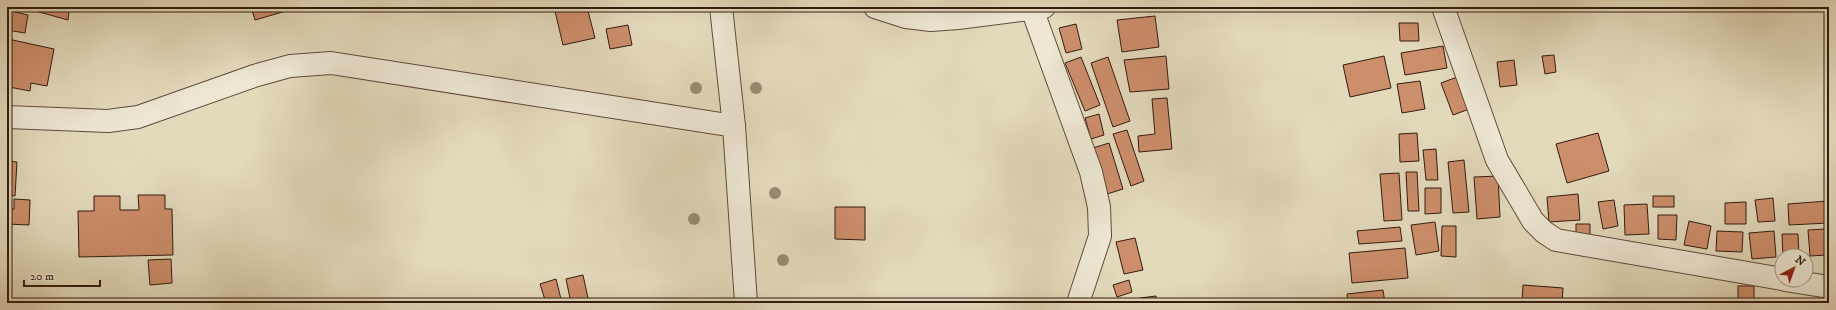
<svg xmlns="http://www.w3.org/2000/svg" width="1836" height="310" viewBox="0 0 1836 310" font-family="'IM FELL DW Pica',serif">
  <style>
    .building { fill: #cd8e6b; stroke: #321b10 }
    .lines { fill: none; stroke-linecap: round; stroke-linejoin: round }
    .minor-casing { stroke: #5e4b3b; stroke-width: 24 }
    .minor { stroke: #ede7d3; stroke-width: 22 }
    .tree { fill: #968c73 }
  </style>
  <rect width="100%" height="100%" fill="#e3dabc"/>
  <filter id="stains"><feTurbulence type="fractalNoise" baseFrequency=".005" numOctaves="4"/><feColorMatrix values="0 0 0 0 .2 0 0 0 0 .09 0 0 0 0 .02 0 0 0 .5 -.17"/></filter>
  <radialGradient id="worn" r=".72"><stop offset=".6" stop-color="#630" stop-opacity="0"/><stop offset="1" stop-color="#630" stop-opacity=".3"/></radialGradient>
  <g class="building">
    <path d="M21,7H51L69,12L68,20Z"/>
    <path d="M251,7H300L255,20Z"/>
    <path d="M554,7H587L595,38L563,45Z"/>
    <path d="M7,10L28,15L25,33L7,30Z"/>
    <path d="M1155,16L1159,47L1122,52L1117,20Z"/>
    <path d="M1399,23H1418L1419,41H1400Z"/>
    <path d="M1076,24L1082,49L1066,53L1059,28Z"/>
    <path d="M628,25L632,45L610,49L606,29Z"/>
    <path d="M8,39L54,49L47,86L31,83L30,91L9,87L11,72L7,71Z"/>
    <path d="M1443,46L1447,68L1405,75L1401,53Z"/>
    <path d="M1554,55L1556,72L1545,74L1542,56Z"/>
    <path d="M1166,56L1169,89L1130,92L1124,60Z"/>
    <path d="M1384,56L1391,88L1350,97L1343,65Z"/>
    <path d="M1081,57L1100,105L1085,111L1065,63Z"/>
    <path d="M1108,57L1130,121L1113,127L1091,63Z"/>
    <path d="M1514,60L1517,85L1500,87L1497,62Z"/>
    <path d="M1460,76L1472,108L1453,115L1441,83Z"/>
    <path d="M1420,81L1425,109L1402,113L1397,84Z"/>
    <path d="M1167,98L1172,149L1139,152L1138,136L1155,134L1152,99Z"/>
    <path d="M1099,114L1104,135L1091,139L1085,118Z"/>
    <path d="M1127,130L1144,181L1131,186L1113,134Z"/>
    <path d="M1417,133L1419,161L1400,162L1399,134Z"/>
    <path d="M1598,133L1609,171L1567,183L1556,144Z"/>
    <path d="M1109,143L1123,189L1107,194L1093,148Z"/>
    <path d="M1436,149L1438,180H1426L1423,150Z"/>
    <path d="M1464,160L1469,212L1453,213L1448,162Z"/>
    <path d="M7,161L17,162L15,196L7,195Z"/>
    <path d="M1406,172H1417L1419,211H1408Z"/>
    <path d="M1399,173L1402,220L1384,221L1380,174Z"/>
    <path d="M1498,176L1500,217L1477,219L1474,177Z"/>
    <path d="M1425,188H1441V213L1425,214Z"/>
    <path d="M1578,194L1580,220L1549,222L1547,197Z"/>
    <path d="M138,195H165V209H172L173,255L79,257L78,211H94V196H120V210H139Z"/>
    <rect x="1653" y="196" width="21" height="11"/>
    <path d="M1773,198L1775,221L1758,222L1755,200Z"/>
    <path d="M14,199L30,200L29,225L7,224V209H14Z"/>
    <path d="M1614,200L1618,226L1603,229L1598,202Z"/>
    <path d="M1828,201L1829,223L1789,225L1788,204Z"/>
    <path d="M1746,202V224H1725V203Z"/>
    <path d="M1647,204L1649,234L1625,235L1624,205Z"/>
    <path d="M835,207H865V240L835,239Z"/>
    <path d="M1658,215H1677L1676,240L1658,239Z"/>
    <path d="M1689,221L1711,226L1707,249L1684,245Z"/>
    <path d="M1435,222L1439,251L1416,255L1411,225Z"/>
    <path d="M1576,224H1590V238L1576,237Z"/>
    <path d="M1442,226H1456V257L1441,256Z"/>
    <path d="M1400,227L1402,241L1359,244L1357,231Z"/>
    <path d="M1825,229L1827,255L1810,256L1808,230Z"/>
    <path d="M1717,231L1743,232L1742,252L1716,251Z"/>
    <path d="M1774,231L1776,257L1752,259L1749,233Z"/>
    <path d="M1782,234H1798L1799,256H1783Z"/>
    <path d="M1135,238L1143,270L1124,274L1116,242Z"/>
    <path d="M1405,248L1408,278L1352,283L1349,253Z"/>
    <path d="M171,259L172,283L150,285L148,260Z"/>
    <path d="M583,275L589,303H571L566,279Z"/>
    <path d="M556,279L562,303H546L540,284Z"/>
    <path d="M1129,280L1132,292L1117,297L1113,285Z"/>
    <path d="M1523,285L1563,288L1562,303H1522Z"/>
    <rect x="1738" y="286" width="16" height="17"/>
    <path d="M1383,290L1385,303H1348L1347,294Z"/>
    <path d="M1156,296L1157,303H1141L1140,298Z"/>
  </g>
  <g class="lines">
    <g class="minor-casing">
      <g id="minor">
        <path d="M721,7L734,126L746,303"/>
        <path d="M875,7L906,17L931,20L958,18L1044,7"/>
        <path d="M1443,7L1497,160L1533,221L1544,232L1556,240L1782,279"/>
        <path d="M1032,9L1091,172L1099,207L1100,236L1078,303"/>
        <path d="M7,117L108,121L138,117L254,76L290,66L331,63L734,126"/>
        <path d="M1785,280L1829,287"/>
      </g>
    </g>
    <use href="#minor" class="minor"/>
  </g>
  <g class="tree">
    <circle cx="696" cy="88" r="6"/>
    <circle cx="756" cy="88" r="6"/>
    <circle cx="775" cy="193" r="6"/>
    <circle cx="694" cy="219" r="6"/>
    <circle cx="783" cy="260" r="6"/>
  </g>
  <rect width="1836" height="310" fill="none" stroke="#e3dabc" stroke-width="24"/>
  <rect x="8" y="8" width="1820" height="294" fill="none" stroke="#321b10" stroke-width="2"/>
  <rect x="12" y="12" width="1812" height="286" fill="none" stroke="#321b10"/>
  <g transform="translate(1794 268) rotate(41)"><circle r="19" fill="#ede7d3" stroke="#a29585"/>
  <path d="M0-3L7 15L0 10L-7 15Z" fill="#8f2418"/>
  <text y="-6" font-size="11" font-weight="bold" text-anchor="middle" fill="#321b10">N</text>
  </g>
  <path d="M24 280v6h76v-6" fill="none" stroke="#321b10" stroke-width="2"/>
  <text x="30" y="280" font-size="12" fill="#321b10" stroke="#ede7d3" stroke-width="3" paint-order="stroke">20 m</text>
  <rect width="100%" height="100%" filter="url(#stains)"/>
  <rect width="100%" height="100%" fill="url(#worn)"/>
</svg>
